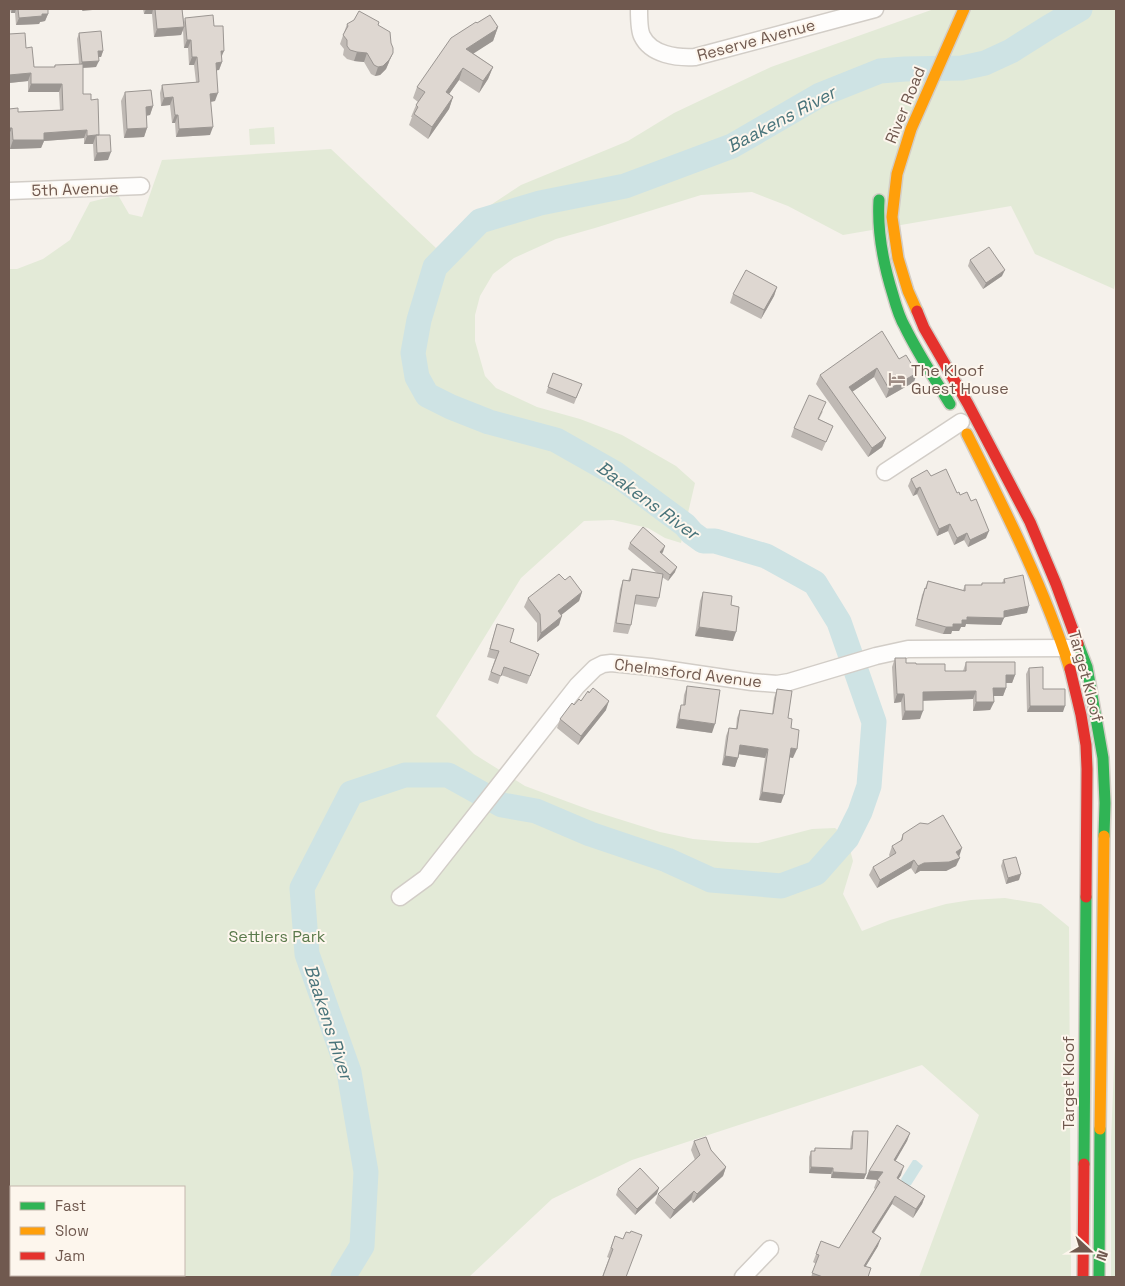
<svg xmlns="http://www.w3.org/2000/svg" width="1125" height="1286" viewBox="0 0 1125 1286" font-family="'Space Grotesk',sans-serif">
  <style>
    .green { fill: #e3ead7; fill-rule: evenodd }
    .water { fill: #cee3e4 }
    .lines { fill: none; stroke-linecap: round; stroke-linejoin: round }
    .river { stroke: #cee3e4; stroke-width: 25 }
    .street-casing { stroke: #d2cdc7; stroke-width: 19 }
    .fast-casing { stroke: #d3cdc6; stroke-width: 14 }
    .slow-casing { stroke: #d3cdc6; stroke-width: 14 }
    .jam-casing { stroke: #d3cdc6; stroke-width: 14 }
    .street { stroke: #fefdfc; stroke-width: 16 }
    .fast { stroke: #30b455; stroke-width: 11 }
    .slow { stroke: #ff9f0a; stroke-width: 11 }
    .jam { stroke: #e5322d; stroke-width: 11 }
    .wall { fill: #bfb9b4 }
    .shaded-wall { fill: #9b9692 }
    .building { fill: #ded7d1; stroke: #9b9692 }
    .labels { text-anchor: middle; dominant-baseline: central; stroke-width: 4; stroke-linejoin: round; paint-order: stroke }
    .street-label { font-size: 16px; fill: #70594f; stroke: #fdf6ed }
    .poi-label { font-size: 16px; fill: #70594f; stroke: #fdf6ed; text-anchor: start }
    .park-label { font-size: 16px; fill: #5b7a4c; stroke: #fdf6ed }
    .water-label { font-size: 18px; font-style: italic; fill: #48737a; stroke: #fdf6ed }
  </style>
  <rect width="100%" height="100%" fill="#f5f1eb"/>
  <g class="green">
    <path d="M934,9H1116V279L1114,289L1035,254L1011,206L843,235L788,206L752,192L701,195L595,228L556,239L514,258L493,274L480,296L475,315V341L485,376L496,388L537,407L580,419L622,435L676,466L695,483L681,543L665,538L648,528L613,520L584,521L521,578L436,716L474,754L525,786L590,810L660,832L693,839L727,842L758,843L812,829L835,828L847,838L853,861L843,894L862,931L890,920L946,904L971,900L1005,898L1041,904L1069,927L1071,1277H919L979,1115L922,1065L632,1160L552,1199L469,1277H9V269H17L43,259L70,240L90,202L118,195L129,214L142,217L162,160L331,149L436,248L474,216L521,185L628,141L674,113L771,67ZM11,1187H184V1275H11Z"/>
    <path d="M274,127L275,144L250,145L249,129Z"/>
    <path d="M1116,1022V1277H1111V1139Z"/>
  </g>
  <path class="water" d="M913,1160H916L923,1166L911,1185L909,1186L902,1181L901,1179Z"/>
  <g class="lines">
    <path class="river" d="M343,1277L362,1246L366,1172L349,1072L307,954L302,888L351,793L405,775H448L502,805L536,811L590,834L667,860L711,880L781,886L816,873L847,838L860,812L869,786L874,722L839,622L815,583L766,556L715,541H703L692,533L685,525L616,474L556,440L489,422L451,407L427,395L417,377L413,353L419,320L435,267L480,221L540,203L625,186L732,146L820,95L880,71L905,69L962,68L985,63L1011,51L1049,27L1080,9"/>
    <g class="street-casing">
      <g id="street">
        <path d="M639,9C639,16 639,30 642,36C651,55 677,58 695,57L875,9"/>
        <path d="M9,191L141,186"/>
        <path d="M885,472L961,422"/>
        <path d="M400,897L426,878L577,686L595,668L603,664L611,663L651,667L752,682L777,684L789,682L876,656L908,649L1073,648"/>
        <path d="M743,1277L770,1249"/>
      </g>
    </g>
    <g class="fast-casing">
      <g id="fast">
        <path d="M879,200C877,233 883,263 893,295C896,306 899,317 905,327C918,354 935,379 950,404"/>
        <path d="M1078,644L1087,667L1103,758L1105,803L1104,836"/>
        <path d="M1084,1164L1086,897"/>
        <path d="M1099,1277L1100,1129"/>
      </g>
    </g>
    <g class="slow-casing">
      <g id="slow">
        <path d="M917,311L908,291L898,258L892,217L897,174L911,129L964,9"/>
        <path d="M967,434C1005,510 1044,587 1070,669"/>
        <path d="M1100,1129L1104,836"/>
      </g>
    </g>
    <g class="jam-casing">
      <g id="jam">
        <path d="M917,311L924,328L968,404L1030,522L1056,584L1078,644"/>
        <path d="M1070,669L1081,715L1086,745L1087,769L1086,897"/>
        <path d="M1083,1277L1084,1164"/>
      </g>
    </g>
    <use href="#street" class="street"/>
    <use href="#fast" class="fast"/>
    <use href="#slow" class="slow"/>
    <use href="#jam" class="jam"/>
  </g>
  <g class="wall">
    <path d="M10,9H48V14L45,21L40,22L39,24L16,25L15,13H11Z"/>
    <path d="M143,9H182L184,22L185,18L214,26L222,62L219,70H216L215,101L211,102L210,135L176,137L175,123H172L170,105L161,106L160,93L162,85L196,82L194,65H189L188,48H184L183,30L181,35L154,37L152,14H144Z"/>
    <path d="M477,23L498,27L493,41L473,53L493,67L488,79L479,93L459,80L449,94L453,97L449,109L428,139L409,125L412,117H411L416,105L418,102L413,98L417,87Z"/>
    <path d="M347,24L378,25L389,62L386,69L380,75L375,76L371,74L364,62L354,61L347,59L343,55L344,49L340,44Z"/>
    <path d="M79,33L103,51L101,57H98L96,67L83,68V94L91,100L99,135L108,160L94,161L93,144H84V138L44,141L41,148L10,149L9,136L18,112L60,110L59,92H28V81L9,83V34L26,48L34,67H54L55,65L79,64L77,39Z"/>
    <path d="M125,92L153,106L150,115L146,116L147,128L144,137L124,138L121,101Z"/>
    <path d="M970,260L1002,276L983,289L968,266Z"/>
    <path d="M777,287L774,296L761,319L730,303L733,294Z"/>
    <path d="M899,359L914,382L886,398L874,377L852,392L886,438L882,447L868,457L816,384L820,375Z"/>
    <path d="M553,373L582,384L574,404L546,393Z"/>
    <path d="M823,411L819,419L833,426L822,451L791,437L794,428Z"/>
    <path d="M931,476L957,493L986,538L968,547L964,540L954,545L948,531L937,536L917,494L913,496L908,486L911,479Z"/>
    <path d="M630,543L663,552L661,553L675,572L668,581L662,577L659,598L656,607L634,604L631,625L628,634L613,632L620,589L623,580L628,581L632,569L657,573L628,549Z"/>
    <path d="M1004,579L1027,613L1004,617L1001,625L966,624L965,627H961L959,631H952L951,634H943L915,626L922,595L928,581L963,590L965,585H981L982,583H1002Z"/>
    <path d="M565,580L582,592L579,601L561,615L559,625L537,642V623L524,607L528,598Z"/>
    <path d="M703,592L731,605L733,641L695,636L700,601Z"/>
    <path d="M497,624L510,642L539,654L527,684L501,675L498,684L488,680L495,659L487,657Z"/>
    <path d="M895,658L906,663L916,664L945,671H963L966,662L1015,675L1012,683H1006V688L1003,696H993L994,702L990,710L973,711V699L923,700L920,719L902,720L901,702L894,703L892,667Z"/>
    <path d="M1029,668L1043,689L1063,712H1027L1026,674Z"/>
    <path d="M687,686L712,733L676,728L678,714L681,705H683L684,695Z"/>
    <path d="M777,689L791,728L793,758L790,757L781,803L759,800L765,758L739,754L735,767L722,765L726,736L729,728H736L737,718L740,710L772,714L774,698Z"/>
    <path d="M589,693L606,710L578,745L557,728L560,719L574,705L581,701Z"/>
    <path d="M903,834L959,857L956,866L946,871H920L915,874L911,868L877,888L869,875L873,867L890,857L889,855L892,846L900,842Z"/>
    <path d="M1003,860L1019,880L1006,884L1001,866Z"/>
    <path d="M853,1131L866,1174L864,1179L831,1178V1174L809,1173V1157L811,1151H814L815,1148L850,1149L851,1137Z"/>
    <path d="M910,1133L907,1141L895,1161L901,1175L898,1179L925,1196L922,1204L913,1218L892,1204L874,1233L878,1246L866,1266L868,1277H811L816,1264L813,1262L821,1241L839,1248L875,1189L874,1188L877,1180L866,1179L869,1171Z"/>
    <path d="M694,1141L711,1150L726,1167L723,1176L693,1203L691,1200L670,1219L655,1203L658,1194L695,1160L691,1150Z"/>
    <path d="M618,1189L657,1194L635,1215L616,1195Z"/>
    <path d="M630,1233L626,1277H602L609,1258L607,1257L615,1236L623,1239Z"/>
  </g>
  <g class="shaded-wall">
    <path d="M12,9H16L15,13H11Z"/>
    <path d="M83,9H103L82,11Z"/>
    <path d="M125,9H139L125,10Z"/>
    <path d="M146,9H153L152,14H144Z"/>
    <path d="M42,14H48L45,21L40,22L39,24L16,25L19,18Z"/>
    <path d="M184,27L181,35L154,37L157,29Z"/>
    <path d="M498,27L493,41L462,61L466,49Z"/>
    <path d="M187,40H191L188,48H184Z"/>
    <path d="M98,51H103L101,57H95Z"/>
    <path d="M221,51H224L221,58Z"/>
    <path d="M357,52L367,53L364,62L354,61Z"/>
    <path d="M393,53L389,62L386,69L380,75L375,76L378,67Z"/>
    <path d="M192,57H197L194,65H189Z"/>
    <path d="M99,61L96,67L80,68L82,62Z"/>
    <path d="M222,62L219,70L213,71L216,63Z"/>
    <path d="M493,67L488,79L479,93L483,81Z"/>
    <path d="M463,68L459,80L442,104L446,92Z"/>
    <path d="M31,73L28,81L9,83V75Z"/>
    <path d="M31,84H62L59,92H28Z"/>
    <path d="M218,93L215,101L208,102L210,94Z"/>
    <path d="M173,97L170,105L161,106L164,98Z"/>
    <path d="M453,97L449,109L428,139L432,127Z"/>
    <path d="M153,106L150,115L143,116L146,107Z"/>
    <path d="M175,115H178L175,123H172Z"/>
    <path d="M213,127L210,135L176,137L179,129Z"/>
    <path d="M9,128H12L9,136Z"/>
    <path d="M147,128L144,137L124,138L127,129Z"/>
    <path d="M87,130L84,138L44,141L41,148L10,149L13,140L44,133Z"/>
    <path d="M96,135L93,144H84L87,136Z"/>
    <path d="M111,152L108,160L94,161L97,153Z"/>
    <path d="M1005,270L1002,276L983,289L986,283Z"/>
    <path d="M777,287L774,296L761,319L764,310Z"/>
    <path d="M877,368L874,377L846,396L849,387Z"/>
    <path d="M917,373L914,382L886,398L889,389Z"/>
    <path d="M886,438L882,447L868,457L872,448Z"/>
    <path d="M920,487L917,494L913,496L916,489Z"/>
    <path d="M950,524L948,531L937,536L939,529Z"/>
    <path d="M989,531L986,538L968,547L970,540Z"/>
    <path d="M967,533L964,540L954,545L957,538Z"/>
    <path d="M665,546L663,552L658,558L660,552Z"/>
    <path d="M677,567L675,572L668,581L670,575Z"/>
    <path d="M582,592L579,601L555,620L558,611Z"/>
    <path d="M1029,606L1027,613L1001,618L1004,611Z"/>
    <path d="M562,616L559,625L537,642L541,633Z"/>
    <path d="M967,617L1004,618L1001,625L966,624L965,627H961L959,631H952L951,634H943L946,627L953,624Z"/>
    <path d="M699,627L736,632L733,641L695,636Z"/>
    <path d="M1006,675H1015L1012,683H1003Z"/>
    <path d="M993,688H1006L1003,696H990Z"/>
    <path d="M976,691L973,699L920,701L923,692Z"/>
    <path d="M897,694H904L901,702L894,703Z"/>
    <path d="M609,701L606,710L578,745L581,736Z"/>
    <path d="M976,702H994L990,710L973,711Z"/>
    <path d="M1030,706H1065L1063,712H1027Z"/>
    <path d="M905,711H923L920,719L902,720Z"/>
    <path d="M679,719L715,724L712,733L676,728Z"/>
    <path d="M740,745L768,749L765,758L737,754Z"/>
    <path d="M791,748L797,749L793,758L788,757Z"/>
    <path d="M725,756L738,758L735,767L722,765Z"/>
    <path d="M762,792L784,795L781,803L759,800Z"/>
    <path d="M962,848L959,857L956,852Z"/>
    <path d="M960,858L956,866L946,871H920L915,874L918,866L924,863Z"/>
    <path d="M914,860L911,868L877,888L880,880Z"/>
    <path d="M1021,874L1019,880L1006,884L1008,878Z"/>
    <path d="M910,1133L907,1141L891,1169L894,1160Z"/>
    <path d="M904,1166L901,1175L894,1186L897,1178Z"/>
    <path d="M726,1167L723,1176L693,1203L697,1194Z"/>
    <path d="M811,1167L833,1168L831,1174L809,1173Z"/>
    <path d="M869,1171L883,1172L880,1180L866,1179Z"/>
    <path d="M833,1172L866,1174L864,1179L831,1178Z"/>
    <path d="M659,1188L657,1194L635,1215L637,1209Z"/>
    <path d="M694,1191L691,1200L670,1219L674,1210Z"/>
    <path d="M895,1196L892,1204L869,1240L872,1232Z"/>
    <path d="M925,1196L922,1204L913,1218L916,1209Z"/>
    <path d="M881,1238L878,1246L861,1274L864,1266Z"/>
  </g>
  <g class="building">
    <path d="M18,9H48V14H42V16L19,18Z"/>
    <path d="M155,9H182L184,27L157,29Z"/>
    <path d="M359,11L379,22L378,25L390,32L391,43L393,48V53L389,60L383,66L378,67L374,65L367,53L357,52L350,50L347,46V40L343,35L348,26L347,24L354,20Z"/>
    <path d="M213,15L214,26H223L224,51H221L222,62L216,63L218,93L210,94L213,127L179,129L178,115H175L173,97L164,98L162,85L199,82L197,57H192L191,40H187L185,18Z"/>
    <path d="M490,15L498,27L496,28L497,29L466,49L493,67L483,81L463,68L446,92L453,97L432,127L414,114L418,107L416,105L425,92L417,87L451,38L476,22L477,23Z"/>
    <path d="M101,31L103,51H98L99,61L82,62L79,33Z"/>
    <path d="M25,33L26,48L32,47L34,67H55V65L83,64V94H91V100L98,99L99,135H96H110L111,152L97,153L96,135L87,136V130L44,133V140H13L12,128H9V109L18,108V112L63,110L62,84H31V73L9,75V34Z"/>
    <path d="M151,90L153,106L146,107L147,128L127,129L125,92Z"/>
    <path d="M989,247L1005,270L986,283L970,260Z"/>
    <path d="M746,270L777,287L764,310L733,294Z"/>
    <path d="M882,331L899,359L906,355L917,373L889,389L877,368L849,387L886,438L872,448L820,375Z"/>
    <path d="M553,373L582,384L576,398L548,387Z"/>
    <path d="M809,395L826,402L818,419L833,426L826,442L794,428Z"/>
    <path d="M946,469L957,493L959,492L960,495L967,492L971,501L976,499L989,531L970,540L967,533L957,538L950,524L939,529L920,487L916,489L911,479L927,470L931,476Z"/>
    <path d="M643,527L665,546L660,552L677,567L670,575L630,543Z"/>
    <path d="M632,569L663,574L659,598L636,595L631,625L616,623L623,580L630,581Z"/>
    <path d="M559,574L565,580L570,576L582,592L558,611L562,616L541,633L540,614L528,598Z"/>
    <path d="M1023,575L1029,606L1004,611V618L967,617V620H962V624H953V627H946L917,619L925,588L926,589L928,581L965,591V585H982V583H1005L1004,579Z"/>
    <path d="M703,592L732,596L731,605L739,607L736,632L699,627Z"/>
    <path d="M497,624L514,629L510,642L536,652V653L539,654L530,676L504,667L501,676L491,672L499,651L490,649Z"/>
    <path d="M895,658H906V663H916V664H945V671H966V662H1015V675H1006V688H993L994,702H976V691L923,692V711H905L904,694H897Z"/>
    <path d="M1043,667V689H1065V706H1030L1029,668Z"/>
    <path d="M687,686L720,690L715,724L679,719L681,705H685Z"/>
    <path d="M593,688L609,701L581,736L560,719L572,703L574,705L579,699L581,701L588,691L589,693Z"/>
    <path d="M777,689L792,691L788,718L792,719L791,728L799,730L797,749L791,748L784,795L762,792L768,749L740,745L738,758L725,756L729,728L737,729L740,710L773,714Z"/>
    <path d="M943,815L962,848L956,852L960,858L949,862L924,863L918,866L914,860L880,880L873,867L896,853L892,846L902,840L903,834L920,823L928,824Z"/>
    <path d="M1016,857L1021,874L1008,878L1003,860Z"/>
    <path d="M897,1125L910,1133L894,1160L904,1166L897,1178L925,1196L916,1209L895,1196L872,1232L881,1238L864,1266L871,1268L868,1277H823L812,1273L819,1255L816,1254L821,1241L839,1248L880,1182L877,1180L883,1172L869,1171Z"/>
    <path d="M853,1131H868L866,1174L833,1172V1168L811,1167V1151H815V1148L852,1149Z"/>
    <path d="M706,1137L711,1150L726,1167L697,1194L694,1191L674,1210L658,1194L700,1155L694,1141Z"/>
    <path d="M640,1168L659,1188L637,1209L618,1189Z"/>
    <path d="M631,1231L642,1235L626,1277H606L603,1276L613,1249L611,1248L615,1236L623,1239L626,1232L630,1233Z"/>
  </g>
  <defs>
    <g id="hotel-bare" transform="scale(1.35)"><path d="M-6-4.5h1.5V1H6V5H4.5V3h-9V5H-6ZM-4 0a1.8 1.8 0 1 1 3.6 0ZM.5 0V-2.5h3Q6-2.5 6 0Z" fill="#9f8e86" stroke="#fdf6ed" stroke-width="2.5" paint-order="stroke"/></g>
  </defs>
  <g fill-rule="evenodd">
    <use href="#hotel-bare" x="897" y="379"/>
  </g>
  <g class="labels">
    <g class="street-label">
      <text transform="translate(756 40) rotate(-15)">Reserve Avenue</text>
      <text transform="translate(905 105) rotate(-68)">River Road</text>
      <text transform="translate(75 189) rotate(-2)">5th Avenue</text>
      <text transform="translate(688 673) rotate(7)">Chelmsford Avenue</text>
      <text transform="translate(1086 676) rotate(75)">Target Kloof</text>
      <text transform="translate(1068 1083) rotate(-90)">Target Kloof</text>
    </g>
    <g class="poi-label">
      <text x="911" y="370">The Kloof<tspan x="911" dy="18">Guest House</tspan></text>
    </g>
    <g class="park-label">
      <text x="277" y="936">Settlers Park</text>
    </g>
    <g class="water-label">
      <text transform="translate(781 119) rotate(-28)">Baakens River</text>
      <text transform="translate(648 500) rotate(36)">Baakens River</text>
      <text transform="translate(329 1022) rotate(72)">Baakens River</text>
    </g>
  </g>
  <rect width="1125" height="1286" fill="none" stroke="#70594f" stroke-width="20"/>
  <rect x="10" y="1186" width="175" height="90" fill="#fdf6ed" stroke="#c5b7ae"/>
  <rect x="20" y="1202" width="25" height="8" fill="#30b455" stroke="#c5b7ae"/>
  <text x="55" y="1211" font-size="15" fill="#70594f">Fast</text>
  <rect x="20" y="1227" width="25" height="8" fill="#ff9f0a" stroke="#c5b7ae"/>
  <text x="55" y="1236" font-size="15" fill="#70594f">Slow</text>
  <rect x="20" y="1252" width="25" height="8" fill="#e5322d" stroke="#c5b7ae"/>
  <text x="55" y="1261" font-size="15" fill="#70594f">Jam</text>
  <g transform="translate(1090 1251) rotate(111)" stroke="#fdf6ed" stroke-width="4" paint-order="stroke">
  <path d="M0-4L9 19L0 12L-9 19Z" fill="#70594f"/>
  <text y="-8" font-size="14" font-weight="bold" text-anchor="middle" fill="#70594f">N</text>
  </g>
</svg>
